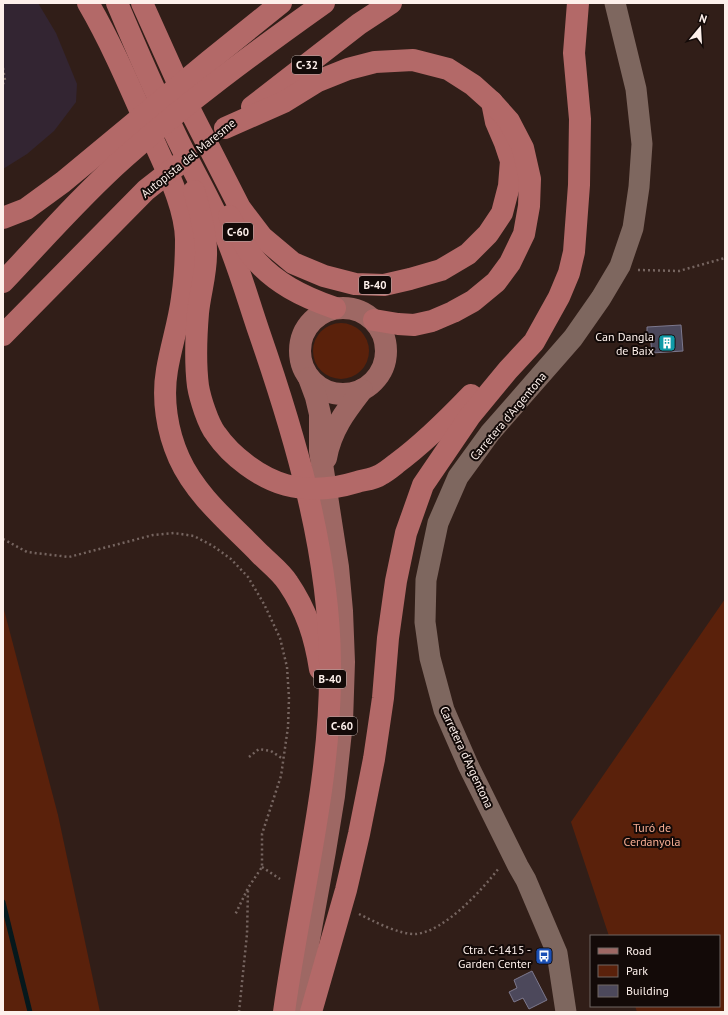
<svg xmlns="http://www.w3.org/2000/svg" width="728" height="1015" viewBox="0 0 728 1015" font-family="'PT Sans',sans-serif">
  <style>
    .industrial { fill: #332532 }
    .green { fill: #5a210b }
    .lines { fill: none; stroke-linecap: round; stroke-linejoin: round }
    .stream { stroke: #06181c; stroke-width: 5 }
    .building { fill: #4c485b; stroke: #7c788d }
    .path { stroke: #766560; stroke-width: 2.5; stroke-dasharray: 2 3; stroke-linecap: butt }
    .tertiary { stroke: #7e675f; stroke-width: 21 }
    .primary { stroke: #9e6864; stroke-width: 22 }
    .motorway { stroke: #b36968; stroke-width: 22 }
    .labels { text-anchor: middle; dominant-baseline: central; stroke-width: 4; stroke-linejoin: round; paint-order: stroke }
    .shield { fill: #130a08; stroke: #b7aba7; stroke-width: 1 }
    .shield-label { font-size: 11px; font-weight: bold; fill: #fdf0eb }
    .street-label { font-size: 12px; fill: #fdf0eb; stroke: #130a08 }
    .poi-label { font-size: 12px; fill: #fdf0eb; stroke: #130a08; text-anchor: end }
    .park-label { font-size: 12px; fill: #f8ae94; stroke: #130a08 }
  </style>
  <rect width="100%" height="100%" fill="#311e18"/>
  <path class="industrial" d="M3,3H38L56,33L77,84L76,102L54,131L27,154L3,169Z"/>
  <g class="green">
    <circle cx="341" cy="351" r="28"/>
    <path d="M725,599V1012H637L635,1006H719V936H609L571,822Z"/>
    <path d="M3,606L58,815L100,1012H3Z"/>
  </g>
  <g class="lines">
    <path class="stream" d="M3,902L30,1012"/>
  </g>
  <g class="building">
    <path d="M681,325L683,351L652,353L650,334L647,335V327Z"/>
    <path d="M532,971L547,1000L529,1009L523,998L514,1002L509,992L517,988L514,980Z"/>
  </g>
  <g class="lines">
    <g class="path">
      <path d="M3,68L5,80L3,84"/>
      <path d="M638,270L679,271L725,258"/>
      <path d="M3,539L27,552L69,557L153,535L174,533L194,536L213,546L231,559L248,577L264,604L280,638L287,667L289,698L288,727L281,776L262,834V867L248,888L235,915"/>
      <path d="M249,757L259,749L271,751L283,759"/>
      <path d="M262,867L280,879"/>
      <path d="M359,914C373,921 400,935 416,934C445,931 482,890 499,868"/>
      <path d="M239,1012L247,934L248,889"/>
    </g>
    <path class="tertiary" d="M566,1012L557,953L526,880L518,866L468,765L444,710L430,658L425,622L426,580L438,523L458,477L490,433L573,338L601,298L620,266L633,228L639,187L642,144L636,89L615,3"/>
    <g class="primary">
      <circle cx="343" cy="351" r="43"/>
      <path d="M326,458C331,430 345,412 362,390"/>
      <path d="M298,1012L304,967L325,851L334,796L342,722L344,662L342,611L338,567L320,451V414L316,397L309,378"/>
    </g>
    <g class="motorway">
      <path d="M88,3C113,46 132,92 152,137C165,168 185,204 186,239C186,258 185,278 182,298C179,322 171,346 167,370C162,399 167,431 179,458C196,496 231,524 260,554C269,563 281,572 288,583C307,611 315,637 320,669"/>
      <path d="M117,3C136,48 156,94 177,138C191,167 207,194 220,223C236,257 247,297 259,332C295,436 329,551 330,662C332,780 300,895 284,1012"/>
      <path d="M142,3L192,114L240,208L262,237L293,263L324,276L355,284L384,285L410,279L441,270L468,254L488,234L502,213L509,186L511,161L505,143L496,122L492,102"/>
      <path d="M252,107L359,24L391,3"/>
      <path d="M225,128L284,102L318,81L348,69L375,62L413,60L448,69L473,85L492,102L509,121L523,148L530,179L529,206L524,234L510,263L496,282L473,301L453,312L432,321L414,325L398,324L374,320"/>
      <path d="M194,191C199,208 206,233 206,250C207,272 200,292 198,313C196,337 195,362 198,386C200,398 208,424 216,434C231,456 260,478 286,485C309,491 334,489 357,482C364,480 374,479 380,475C386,472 392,467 397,463C424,443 448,419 471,395"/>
      <path d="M229,216C237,229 243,245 252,256C274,283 303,297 335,308"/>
      <path d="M3,218L26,209L63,182L209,61L281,3"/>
      <path d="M3,282C43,240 81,196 124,158C187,102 255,52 324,3"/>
      <path d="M3,335L146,190L178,165"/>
      <path d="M311,1012L346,890L359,834L374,759L383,698L388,638L396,581L406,533L423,485L470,416L508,370L534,342L559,297L569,273L574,252L579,185L580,119L574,53L578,3"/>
    </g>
  </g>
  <defs>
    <g id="building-square" transform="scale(0.9)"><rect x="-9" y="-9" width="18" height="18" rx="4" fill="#0f9aa8" stroke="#130a08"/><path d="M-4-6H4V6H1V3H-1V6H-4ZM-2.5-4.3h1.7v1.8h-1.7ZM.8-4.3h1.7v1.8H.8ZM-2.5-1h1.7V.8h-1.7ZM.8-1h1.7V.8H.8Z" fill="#fff"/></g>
    <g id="bus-square" transform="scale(0.9)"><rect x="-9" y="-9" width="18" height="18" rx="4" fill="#1a4fb4" stroke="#130a08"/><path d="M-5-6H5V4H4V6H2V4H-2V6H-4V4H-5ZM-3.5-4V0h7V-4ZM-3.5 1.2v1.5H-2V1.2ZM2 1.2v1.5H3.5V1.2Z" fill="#fff"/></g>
  </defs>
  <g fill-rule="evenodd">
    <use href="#building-square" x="667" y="343"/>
    <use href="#bus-square" x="544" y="956"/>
  </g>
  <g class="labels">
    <g class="shield">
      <rect x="292" y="56" width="30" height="18" rx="3"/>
      <rect x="223" y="223" width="30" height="18" rx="3"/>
      <rect x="359" y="276" width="32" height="18" rx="3"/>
      <rect x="314" y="670" width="32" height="18" rx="3"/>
      <rect x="327" y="717" width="30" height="18" rx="3"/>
    </g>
    <g class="shield-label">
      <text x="307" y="65">C-32</text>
      <text x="238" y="232">C-60</text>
      <text x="375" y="285">B-40</text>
      <text x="330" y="679">B-40</text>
      <text x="342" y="726">C-60</text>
    </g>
    <g class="street-label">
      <text transform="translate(188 158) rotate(-39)">Autopista del Maresme</text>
      <text transform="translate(508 416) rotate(-50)">Carretera d'Argentona</text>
      <text transform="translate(467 757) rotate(65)">Carretera d'Argentona</text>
    </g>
    <g class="poi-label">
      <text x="654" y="336">Can Dangla<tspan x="654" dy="14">de Baix</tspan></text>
      <text x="531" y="949">Ctra. C-1415 -<tspan x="531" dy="14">Garden Center</tspan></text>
    </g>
    <g class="park-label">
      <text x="652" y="827">Turó de<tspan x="652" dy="14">Cerdanyola</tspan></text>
    </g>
  </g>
  <rect width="728" height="1015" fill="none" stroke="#fdf0eb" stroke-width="8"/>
  <rect x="590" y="935" width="130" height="72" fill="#130a08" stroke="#716663"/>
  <rect x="598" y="948" width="20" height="6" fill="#9e6864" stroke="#716663"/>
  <text x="626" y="955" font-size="12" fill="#fdf0eb">Road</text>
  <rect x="598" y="965" width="20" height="12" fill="#5a210b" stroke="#716663"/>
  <text x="626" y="975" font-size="12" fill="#fdf0eb">Park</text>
  <rect x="598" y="985" width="20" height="12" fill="#4c485b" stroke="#716663"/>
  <text x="626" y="995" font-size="12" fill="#fdf0eb">Building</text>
  <g transform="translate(700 28) rotate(18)" stroke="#130a08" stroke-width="3" paint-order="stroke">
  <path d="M0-3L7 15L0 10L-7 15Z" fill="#fdf0eb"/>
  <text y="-6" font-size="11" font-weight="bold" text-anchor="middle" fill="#fdf0eb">N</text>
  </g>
</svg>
